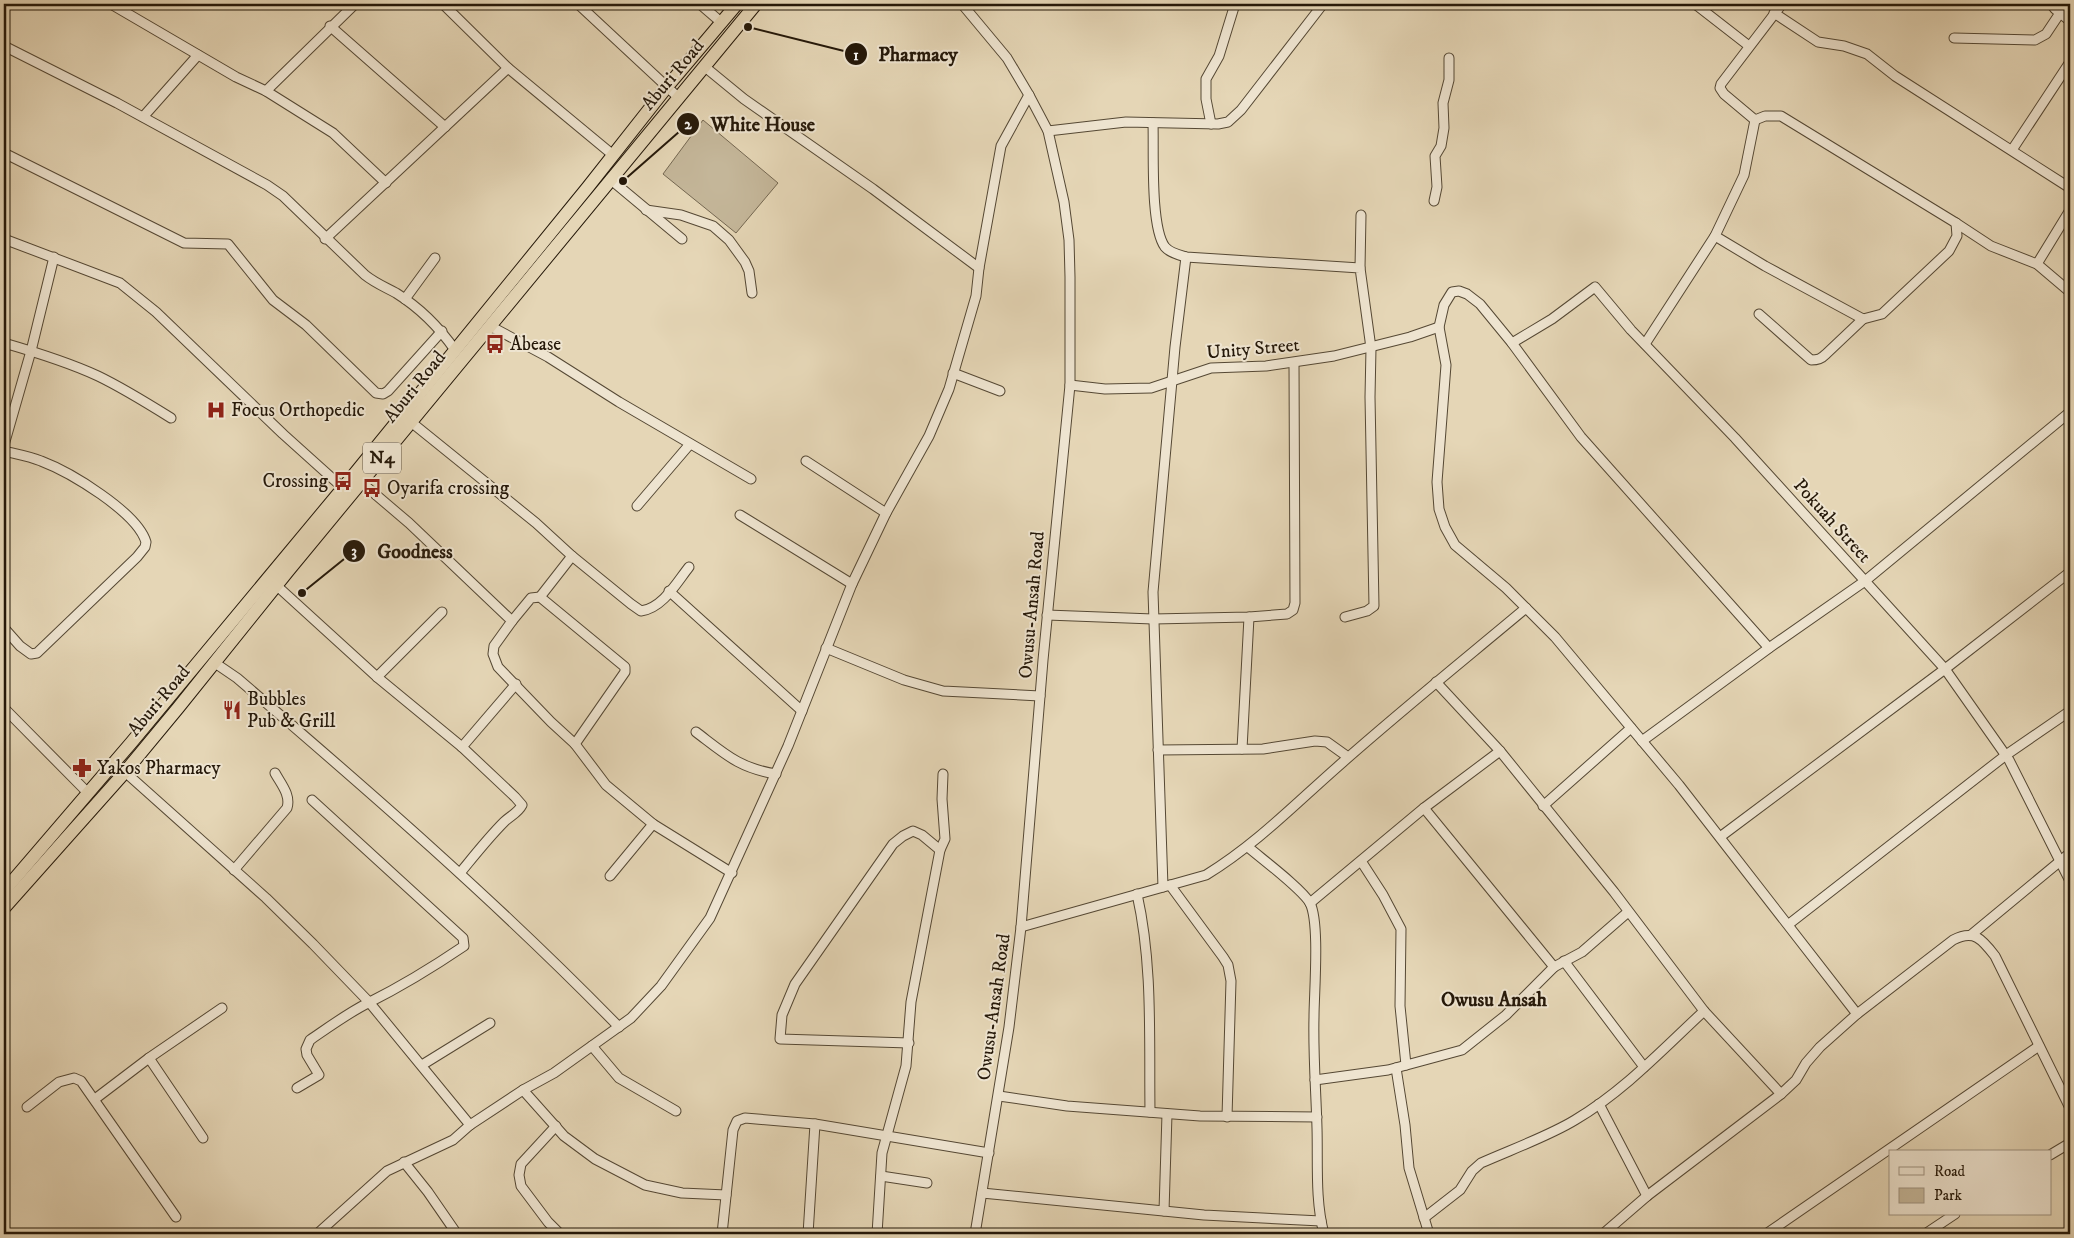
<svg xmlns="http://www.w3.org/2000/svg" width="2074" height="1238" viewBox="0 0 2074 1238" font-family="'IM FELL DW Pica',serif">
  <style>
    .green { fill: #c4b699; stroke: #746751 }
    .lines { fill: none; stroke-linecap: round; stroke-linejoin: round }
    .minor-casing { stroke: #554834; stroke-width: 11 }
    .highway-casing { stroke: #251809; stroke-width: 14 }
    .minor { stroke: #eee4d0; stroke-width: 9 }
    .highway { stroke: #e5d6b6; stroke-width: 12 }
    .labels { text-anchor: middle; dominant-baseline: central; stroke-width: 4; stroke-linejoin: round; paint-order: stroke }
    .shield { fill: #eee4d0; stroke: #615545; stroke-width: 1 }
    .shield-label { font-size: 18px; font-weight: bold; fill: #251809 }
    .street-label { font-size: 19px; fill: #251809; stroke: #eee4d0 }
    .poi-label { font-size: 19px; fill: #251809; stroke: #eee4d0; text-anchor: start }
    .neighbourhood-label { font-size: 20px; font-weight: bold; fill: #251809; stroke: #eee4d0 }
    .leader { fill: none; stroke: #251809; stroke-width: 2 }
    .callout-dot { fill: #251809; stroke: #eee4d0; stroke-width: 2 }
    .mark-label { font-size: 15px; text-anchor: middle; font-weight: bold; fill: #fff }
    .callout-label { font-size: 20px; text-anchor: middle; font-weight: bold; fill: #251809; stroke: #eee4d0; stroke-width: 4; stroke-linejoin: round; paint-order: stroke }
  </style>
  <rect width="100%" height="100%" fill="#e5d6b6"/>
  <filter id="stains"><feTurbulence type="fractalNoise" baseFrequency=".004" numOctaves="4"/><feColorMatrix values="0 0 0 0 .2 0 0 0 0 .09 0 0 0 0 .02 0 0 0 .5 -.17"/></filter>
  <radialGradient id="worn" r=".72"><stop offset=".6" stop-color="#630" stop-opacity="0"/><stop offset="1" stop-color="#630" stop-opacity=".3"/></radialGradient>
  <path class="green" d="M703,120L778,183L736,233L663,174Z"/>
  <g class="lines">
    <g class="minor-casing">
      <g id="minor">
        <path d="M111,4L236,77L266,91L333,133L386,183"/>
        <path d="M443,4L508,68L613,155"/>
        <path d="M578,4L679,98"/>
        <path d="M700,4L722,23"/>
        <path d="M962,4L1007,58L1029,95L1048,131L1064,202L1069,240L1070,277V385L1043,660L1021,927L1009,1027L975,1234"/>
        <path d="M1695,4L1749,46"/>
        <path d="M1782,4L1721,84L1720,88L1724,94L1755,120L1765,116H1781L1956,223L1991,246L2037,264L2070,292"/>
        <path d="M2051,4L2055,9L2070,21"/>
        <path d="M1774,13L1818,42L1844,46L1867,54L1895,76L2070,188"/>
        <path d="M330,26L445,127"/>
        <path d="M1954,38L2035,40L2046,34L2060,13"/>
        <path d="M4,46L117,103L267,185L283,196L365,275C375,283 385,287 396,293C420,308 439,327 455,350"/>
        <path d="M705,67L744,99L873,189L979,268"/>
        <path d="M266,91L355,4"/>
        <path d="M143,117L198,55"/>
        <path d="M1153,123C1154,150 1150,227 1165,247C1170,253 1179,255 1186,257L1360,268L1371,348L1370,397L1374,606L1367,611L1345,617"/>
        <path d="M1211,124L1206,99V79L1219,56L1235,4"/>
        <path d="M1048,131L1126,122L1218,124L1228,122L1241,110L1323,4"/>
        <path d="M2012,150L2070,62"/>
        <path d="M4,153L184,243L228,244L273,300L306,325L376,393L383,394L388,391L442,331"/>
        <path d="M610,179L682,239"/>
        <path d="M1434,201L1437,187L1435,156L1441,146L1444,128L1443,103L1449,80V58"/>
        <path d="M646,210L681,215L713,226L729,240L745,262L749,271L752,293"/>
        <path d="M1715,236L1765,266L1863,319L1882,314L1949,251L1957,236L1956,223"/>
        <path d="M4,239L120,283L156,312L283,434L343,488"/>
        <path d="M325,239L508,68"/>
        <path d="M2037,264L2070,210"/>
        <path d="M1360,268L1361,215"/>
        <path d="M405,299L435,258"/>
        <path d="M1759,314L1811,360C1818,360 1821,359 1826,354L1863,319"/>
        <path d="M490,326L548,357L619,402L751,479"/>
        <path d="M4,343C35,352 68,362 98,376C123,388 147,403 171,418"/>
        <path d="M1512,343L1552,319L1595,287L1631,330L1735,438L1945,669L2009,760L2070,881"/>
        <path d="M1645,344L1715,236L1744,175L1755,120"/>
        <path d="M953,373L1000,391"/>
        <path d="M1070,385L1105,389L1151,388L1211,368L1266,366L1334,356L1410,337L1439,327"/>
        <path d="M411,422L536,523L572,556L540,597"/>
        <path d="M4,445L31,351L54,257"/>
        <path d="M4,451C16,454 29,456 41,461C70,472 137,512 146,542L145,547L137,557L37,653L31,654L20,646L4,628"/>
        <path d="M806,461L886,513"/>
        <path d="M362,483L409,523L512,621L494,646L493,654L498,667L551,722L575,744L606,785L653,824L732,873"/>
        <path d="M637,506L690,444"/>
        <path d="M740,515L852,584"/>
        <path d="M572,556L631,604L641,611C663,608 677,582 689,567"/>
        <path d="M276,585L377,677L462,747L515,797L522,805C518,813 510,816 504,822C488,838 474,856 460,873"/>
        <path d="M669,591L802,711"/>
        <path d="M1047,615L1153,619L1249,617L1287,614L1293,610L1295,603L1294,363"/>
        <path d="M512,621L531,598L540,597L625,667V672L575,744"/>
        <path d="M826,648L904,680L943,691L1040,696"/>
        <path d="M1769,648L1581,437L1512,343L1480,304L1467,294L1459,291L1452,292L1444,305L1439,327L1446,365L1437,482L1439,509L1445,527L1455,545L1506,588L1555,637L1679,785L1857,1014"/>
        <path d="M215,663L237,678C368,790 498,903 619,1027"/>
        <path d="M377,677L442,612"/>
        <path d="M1436,682L1500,751L1614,892L1704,1011L1781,1094"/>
        <path d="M4,708L88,793"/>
        <path d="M696,732C725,754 739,768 776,774"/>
        <path d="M1642,741L1769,648L1865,581L2070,412"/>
        <path d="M462,747L516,684"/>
        <path d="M1242,749L1249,617"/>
        <path d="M1158,750L1263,749L1315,741L1327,742L1348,757"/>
        <path d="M125,772L266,898L313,944L369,1002L470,1125"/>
        <path d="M1543,806L1631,728"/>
        <path d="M1424,808L1554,967L1582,952L1628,912"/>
        <path d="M1720,837L1945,669L2070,572"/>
        <path d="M1248,847C1262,859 1302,889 1310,903C1320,923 1314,993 1314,1017C1313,1054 1316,1091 1317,1128C1318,1163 1315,1200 1324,1234"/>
        <path d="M1361,861L1383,895L1401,929L1400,1006L1406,1065"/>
        <path d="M234,870L287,808C291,795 281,784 275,773"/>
        <path d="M610,876L653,824"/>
        <path d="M1170,885L1223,957L1228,965L1231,981L1227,1117"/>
        <path d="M1163,887L1153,592L1175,347L1186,257"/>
        <path d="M1137,894C1153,965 1149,1039 1150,1112"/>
        <path d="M1310,903L1424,808L1500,751"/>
        <path d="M1789,924L2006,755L2070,711"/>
        <path d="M1021,927L1206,875C1257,844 1298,801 1343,762C1403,709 1465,659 1526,608"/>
        <path d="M1971,935L2070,853"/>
        <path d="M1564,961L1644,1067"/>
        <path d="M909,1043L780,1039L782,1015L795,984L893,844L903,836L913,831L922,835L940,850"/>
        <path d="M592,1046L619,1078L676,1111"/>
        <path d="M149,1058L203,1138"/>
        <path d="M422,1065L490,1023"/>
        <path d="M1396,1068L1405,1125L1409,1168L1429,1234"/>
        <path d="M1315,1080L1388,1070L1462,1050L1506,1015L1554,967"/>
        <path d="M297,1088L319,1075L307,1055L306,1049L310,1040C329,1027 348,1013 368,1003C402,986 433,967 464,946L463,938L312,800"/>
        <path d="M523,1090L564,1136L595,1159L645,1185L682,1193L726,1195"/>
        <path d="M999,1096L1067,1106L1200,1116L1317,1117"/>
        <path d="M95,1099L149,1058L222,1008"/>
        <path d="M1599,1104L1647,1196"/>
        <path d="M27,1107L59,1082L74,1078L81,1081L176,1217"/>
        <path d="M556,1126L521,1164L519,1175L521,1186L548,1222L560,1234"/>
        <path d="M2050,1155L2070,1143"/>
        <path d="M404,1162L428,1192L457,1234"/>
        <path d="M881,1176L927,1183"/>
        <path d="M982,1193L1204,1215L1321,1221"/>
        <path d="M1164,1211L1167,1114"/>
        <path d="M1424,1218L1460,1190L1472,1171L1481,1163C1510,1150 1549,1136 1575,1120C1624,1091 1663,1049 1704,1011"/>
        <path d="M317,1234L387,1171L453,1140L470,1125L523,1090L554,1073L631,1018L661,986L710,918L788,746L852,584L886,513L929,436L949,389L976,296L979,268L1001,146L1029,95"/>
        <path d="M722,1234L733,1130L737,1121L745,1118L815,1124L989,1153"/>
        <path d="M808,1234L815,1124"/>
        <path d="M877,1234L882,1153L906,1066L911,1002L940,850L945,839L942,799L943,774"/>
        <path d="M1603,1234L1647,1196L1781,1094L1796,1080L1806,1063L1820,1047L1857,1014L1953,940C1974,929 1982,939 1995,956L2070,1108"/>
        <path d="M1766,1234L2039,1046"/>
        <path d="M1925,1234L1955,1214"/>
      </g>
    </g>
    <g class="highway-casing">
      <g id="highway">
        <path d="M4,891L131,743L343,488L588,187L666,88L737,4"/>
        <path d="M4,908L125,772L178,708L288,571L756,4"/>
      </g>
    </g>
    <use href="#minor" class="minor"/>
    <use href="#highway" class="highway"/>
  </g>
  <defs>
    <g id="bus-bare" transform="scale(1.5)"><path d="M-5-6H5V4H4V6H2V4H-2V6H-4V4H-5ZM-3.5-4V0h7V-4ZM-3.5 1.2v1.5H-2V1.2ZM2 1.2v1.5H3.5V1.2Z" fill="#8f2418" stroke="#eee4d0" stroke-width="2.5" paint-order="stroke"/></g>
    <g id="hospital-bare" transform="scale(1.5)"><path d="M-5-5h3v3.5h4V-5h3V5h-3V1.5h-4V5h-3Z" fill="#8f2418" stroke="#eee4d0" stroke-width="2.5" paint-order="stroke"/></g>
    <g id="restaurant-bare" transform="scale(1.5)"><path d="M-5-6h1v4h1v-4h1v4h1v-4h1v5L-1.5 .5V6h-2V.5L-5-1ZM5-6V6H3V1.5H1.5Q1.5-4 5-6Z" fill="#8f2418" stroke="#eee4d0" stroke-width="2.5" paint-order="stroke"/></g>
    <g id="pharmacy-bare" transform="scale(1.5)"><path d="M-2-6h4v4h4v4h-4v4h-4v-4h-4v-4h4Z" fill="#8f2418" stroke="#eee4d0" stroke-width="2.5" paint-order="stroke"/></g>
  </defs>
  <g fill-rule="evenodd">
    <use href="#bus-bare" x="495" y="344"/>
    <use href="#hospital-bare" x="216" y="410"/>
    <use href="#bus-bare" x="343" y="481"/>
    <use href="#bus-bare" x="372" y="488"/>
    <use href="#restaurant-bare" x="232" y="710"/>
    <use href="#pharmacy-bare" x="82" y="768"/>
  </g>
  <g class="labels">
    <rect class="shield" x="363" y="442.5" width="38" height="31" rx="4"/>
    <g class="shield-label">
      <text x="382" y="458">N4</text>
    </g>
    <g class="street-label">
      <text transform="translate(673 75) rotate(-50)">Aburi Road</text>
      <text transform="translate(1253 349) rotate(-5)">Unity Street</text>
      <text transform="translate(415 387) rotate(-51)">Aburi Road</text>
      <text transform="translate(1832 521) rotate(48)">Pokuah Street</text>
      <text transform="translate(1032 605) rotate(-85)">Owusu-Ansah Road</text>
      <text transform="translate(159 701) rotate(-50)">Aburi Road</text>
      <text transform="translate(994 1007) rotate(-82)">Owusu-Ansah Road</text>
    </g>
    <g class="poi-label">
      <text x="510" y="344">Abease</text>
      <text x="231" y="410">Focus Orthopedic</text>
      <text x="328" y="481" text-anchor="end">Crossing</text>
      <text x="387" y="488">Oyarifa crossing</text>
      <text x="247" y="699">Bubbles<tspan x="247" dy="22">Pub &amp; Grill</tspan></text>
      <text x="97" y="768">Yakos Pharmacy</text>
    </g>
    <g class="neighbourhood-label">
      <text x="1494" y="1000">Owusu Ansah</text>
    </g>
  </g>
  <path class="leader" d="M748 27L856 54M623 181L688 124M302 593L354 551"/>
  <g class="callout-dot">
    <circle cx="748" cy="27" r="5"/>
    <circle cx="623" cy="181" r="5"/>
    <circle cx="302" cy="593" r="5"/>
    <circle cx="856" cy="54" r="12"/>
    <circle cx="688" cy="124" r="12"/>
    <circle cx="354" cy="551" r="12"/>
  </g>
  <g class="mark-label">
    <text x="856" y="60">1</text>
    <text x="688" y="129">2</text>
    <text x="354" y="556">3</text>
  </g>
  <g class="callout-label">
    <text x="918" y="61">Pharmacy</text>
    <text x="763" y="131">White House</text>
    <text x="415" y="558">Goodness</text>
  </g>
  <rect width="2074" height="1238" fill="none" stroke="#e5d6b6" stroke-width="20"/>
  <rect x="5" y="5" width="2064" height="1228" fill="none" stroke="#251809" stroke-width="2.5"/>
  <rect x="10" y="10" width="2054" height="1218" fill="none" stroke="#251809"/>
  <rect x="1889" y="1150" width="162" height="65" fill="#eee4d0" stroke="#9e9280"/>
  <rect x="1899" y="1167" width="25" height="8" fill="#eee4d0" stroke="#9e9280"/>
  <text x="1934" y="1176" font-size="15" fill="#251809">Road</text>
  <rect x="1899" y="1188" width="25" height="15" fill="#c4b699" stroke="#9e9280"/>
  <text x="1934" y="1200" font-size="15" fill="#251809">Park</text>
  <rect width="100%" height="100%" filter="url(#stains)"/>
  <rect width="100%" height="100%" fill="url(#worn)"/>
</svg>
